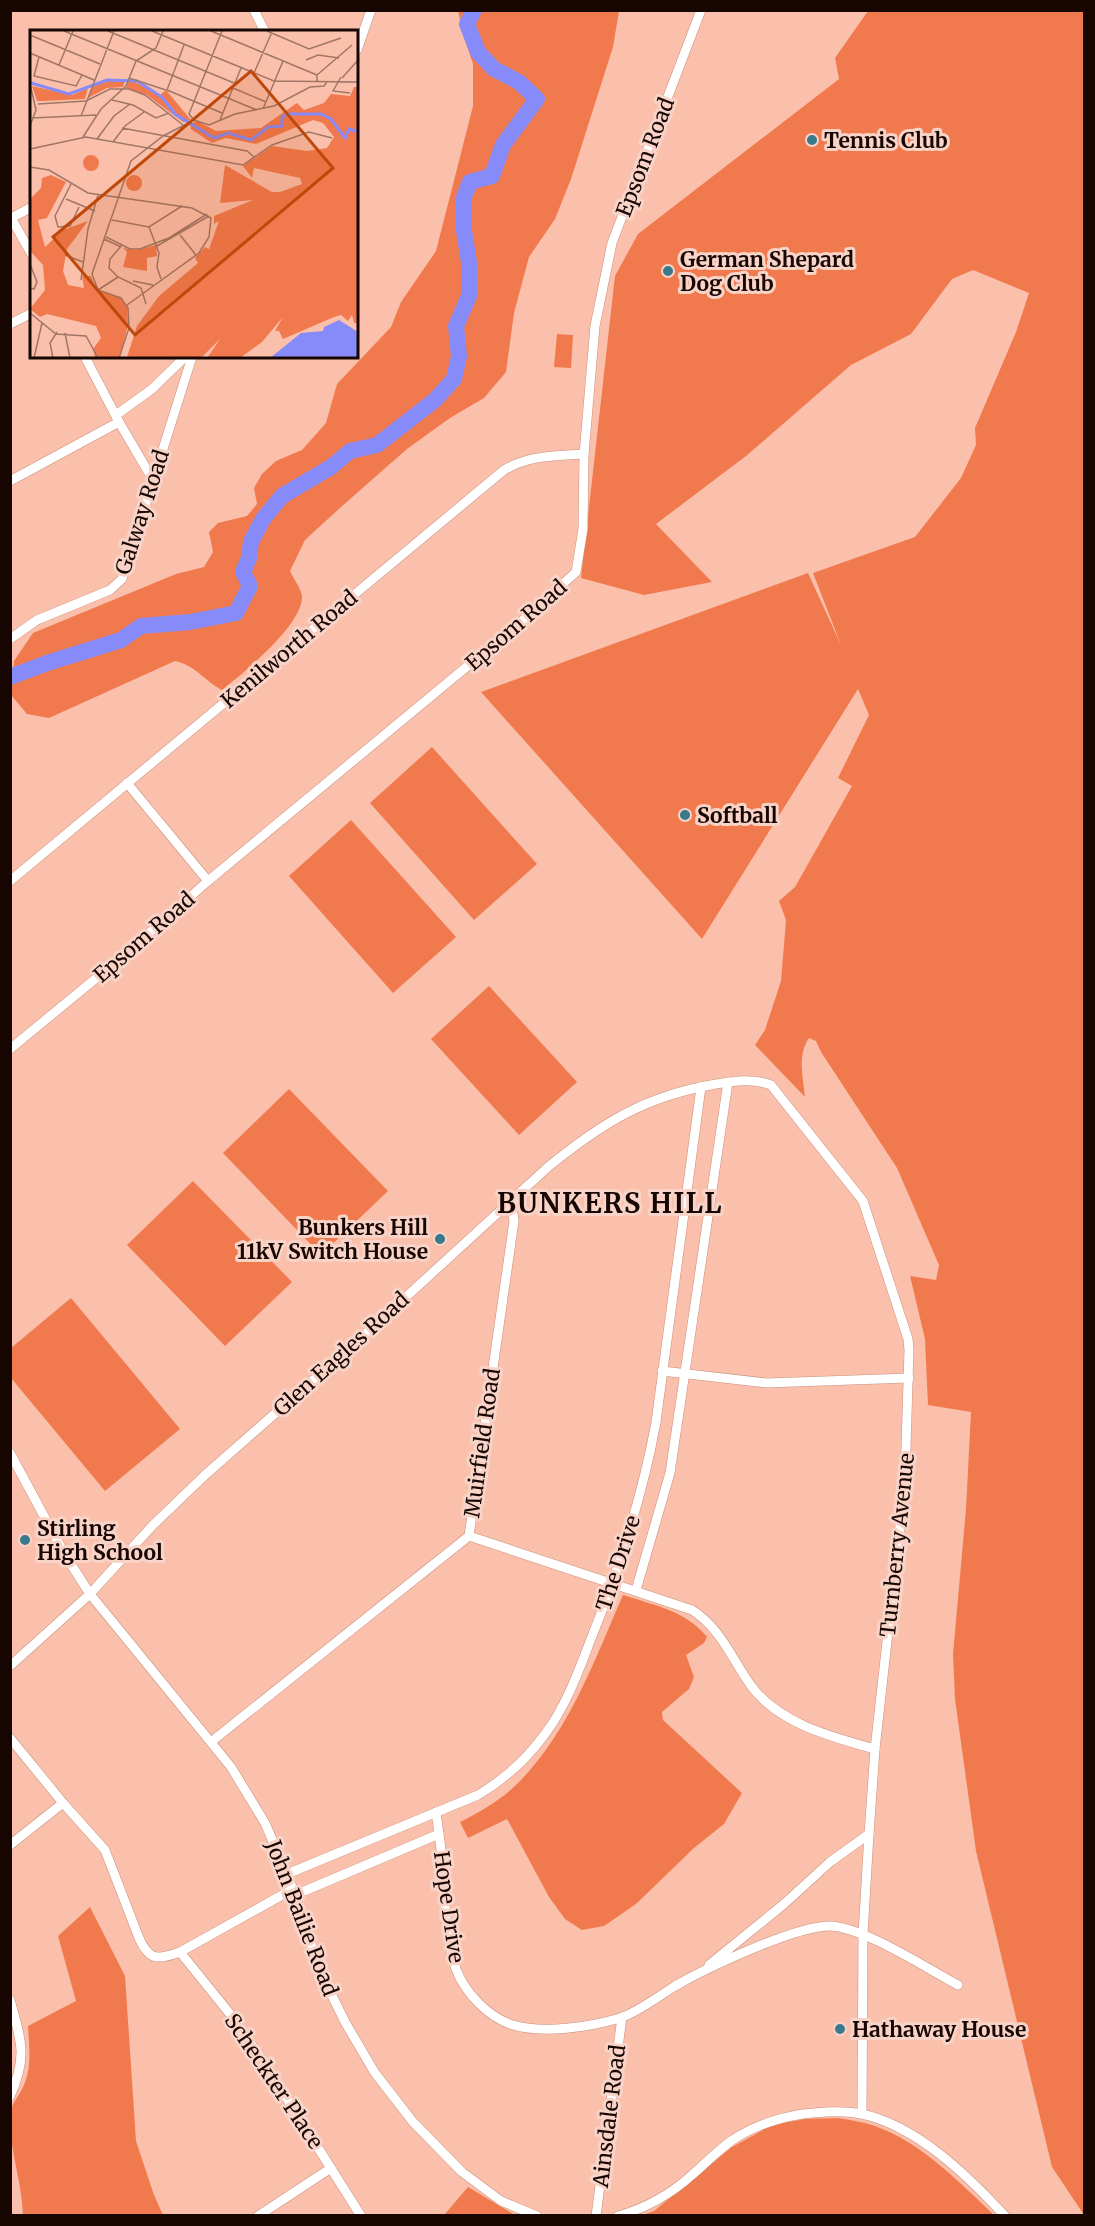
<svg xmlns="http://www.w3.org/2000/svg" width="1095" height="2226" viewBox="0 0 1095 2226" font-family="Merriweather,serif">
  <style>
    .green { fill: #f1794e }
    .lines { fill: none; stroke-linecap: round; stroke-linejoin: round }
    .river { stroke: #878bfa; stroke-width: 16 }
    .minor-casing { stroke: #c8907d; stroke-width: 10 }
    .minor { stroke: #fff; stroke-width: 9 }
    .poi-dot { fill: #38798c; stroke: #f8d3c7; stroke-width: 2 }
    .labels { text-anchor: middle; dominant-baseline: central; stroke-width: 6; stroke-linejoin: round; paint-order: stroke }
    .poi-label { font-size: 21px; font-weight: bold; fill: #180602; stroke: #f8d3c7; text-anchor: start }
    .street-label { font-size: 21px; fill: #180602; stroke: #f8d3c7 }
    .district-label { font-size: 27px; font-weight: bold; letter-spacing: 1.5px; fill: #180602; stroke: #f8d3c7 }
    .inset-river { fill: none; stroke: #878bfa; stroke-width: 3 }
    .inset-road { fill: none; stroke: #a07667; stroke-width: 1.5 }
    .view { fill: #be480a; fill-opacity: 0.15; stroke: #be480a; stroke-width: 3 }
    .inset-edge { fill: none; stroke: #180602; stroke-width: 3 }
  </style>
  <rect width="100%" height="100%" fill="#fbc0ab"/>
  <g class="green">
    <path d="M458,11H619L613,47L571,179L555,219L529,257L514,313L506,372L484,398L450,418L407,449L341,507L305,540L290,571C293,578 301,588 302,596C303,625 244,672 222,690C203,680 197,666 175,661L49,718L27,714L11,695L14,661L33,633L176,574L204,567L213,552L209,532L218,523L247,516L257,504L254,488L262,474L276,461L302,450L326,423L337,384L391,327L401,302L436,251L473,106V64L463,34Z"/>
    <path d="M868,11H1084V2215L1052,2167L976,1851L955,1699L953,1654L966,1509L971,1412L928,1405L925,1339L910,1276L936,1280L939,1265L897,1168L821,1052L816,1041L809,1038C797,1055 803,1078 805,1097L755,1045L765,1030L781,981L786,920L779,901L795,887L852,786L838,778L869,715L858,689L702,939L481,692L808,573L841,645L813,573L915,537L961,478L976,445L975,428L1016,332L1029,293L973,270L952,279L911,334L851,365L746,456L656,524L712,582L644,595L581,578L615,276L638,234L839,79L835,58Z"/>
    <path d="M557,334L573,335L571,368L554,367Z"/>
    <path d="M432,747L537,864L474,920L370,803Z"/>
    <path d="M351,820L456,937L393,993L289,876Z"/>
    <path d="M489,986L577,1082L519,1135L431,1039Z"/>
    <path d="M289,1089L388,1191L321,1255L223,1153Z"/>
    <path d="M193,1181L292,1282L225,1346L127,1245Z"/>
    <path d="M71,1298L180,1429L105,1491L11,1378V1348Z"/>
    <path d="M623,1595C653,1605 687,1611 707,1637L704,1643L686,1655L694,1677L689,1689L662,1712L663,1720L742,1793L724,1824L694,1848L636,1904L604,1926L582,1930L565,1919L549,1897L507,1819L468,1838L460,1822C482,1811 504,1798 521,1780C570,1729 595,1659 623,1595Z"/>
    <path d="M90,1907L125,1976L136,2141L154,2195L163,2215H23C22,2180 9,2151 10,2114C11,2104 20,2095 24,2085C32,2066 29,2046 28,2026L76,2001L58,1936Z"/>
    <path d="M838,2118C850,2120 863,2122 875,2126C922,2143 958,2181 994,2215L640,2216L654,2211L732,2147L772,2125L805,2119Z"/>
    <path d="M468,2187L515,2215H444Z"/>
  </g>
  <g class="lines">
    <path class="river" d="M10,677L47,663L121,640L141,626L190,622L236,613L250,586L243,572L249,558L251,542L263,519L282,496L331,467L350,451L377,445L435,400L454,379L459,356L456,326L469,296L470,269L463,224L464,197L470,182L492,176L503,145L537,99L519,82L494,69L478,52L467,24L474,10"/>
    <g class="minor-casing">
      <g id="minor">
        <path d="M254,10L265,32"/>
        <path d="M357,50L371,10"/>
        <path d="M10,216L32,255"/>
        <path d="M11,218L32,207"/>
        <path d="M10,324L32,313"/>
        <path d="M85,357L119,422L153,480"/>
        <path d="M116,415L152,389L185,357"/>
        <path d="M10,481L119,422"/>
        <path d="M10,639L37,620L110,590L122,579L192,357"/>
        <path d="M127,783L208,881"/>
        <path d="M10,881L504,470C529,455 556,456 584,454"/>
        <path d="M10,1049L123,956L208,881L528,616L576,572L583,529L584,454L595,326L612,243L701,10"/>
        <path d="M662,1371L767,1383L909,1378"/>
        <path d="M10,1453L65,1555L90,1594L231,1767L265,1823L293,1889L320,1971L345,2022L375,2073L413,2122L462,2172L501,2201L537,2216"/>
        <path d="M469,1536L692,1610C722,1629 732,1660 752,1687C780,1724 832,1737 875,1749"/>
        <path d="M636,1590L670,1473L728,1082"/>
        <path d="M10,1666L90,1594L152,1526L205,1475L360,1339L548,1167C602,1123 645,1096 716,1084C735,1081 753,1078 771,1085L863,1201L908,1339L909,1350L905,1480L875,1749L869,1834L863,1934L862,2114"/>
        <path d="M10,1738L63,1803L105,1850L139,1938C149,1961 158,1960 180,1952L293,1889"/>
        <path d="M211,1742L469,1536L514,1221L513,1214L506,1205"/>
        <path d="M436,1812C438,1827 440,1842 442,1857C445,1894 444,1933 456,1969C465,1993 489,2018 513,2025C543,2034 590,2027 620,2018C638,2012 659,1996 675,1986C706,1968 797,1925 831,1926C865,1928 926,1968 958,1985"/>
        <path d="M10,1845L63,1803"/>
        <path d="M287,1874L478,1795C505,1779 526,1760 545,1734C565,1708 577,1675 589,1644C618,1572 642,1499 656,1422L701,1087"/>
        <path d="M295,1895L439,1834"/>
        <path d="M180,1952L230,2014L264,2062L361,2216"/>
        <path d="M709,1965L784,1904L830,1862L869,1834"/>
        <path d="M10,2000C21,2040 28,2057 10,2096"/>
        <path d="M258,2216L331,2168"/>
        <path d="M596,2216L622,2017"/>
        <path d="M618,2216C647,2208 671,2194 693,2174C706,2163 717,2151 731,2141C753,2126 777,2118 803,2114C822,2112 842,2110 862,2114C917,2126 968,2176 1005,2216"/>
      </g>
    </g>
    <use href="#minor" class="minor"/>
  </g>
  <g class="poi-dot">
    <circle cx="812" cy="140" r="6"/>
    <circle cx="668" cy="271" r="6"/>
    <circle cx="685" cy="815" r="6"/>
    <circle cx="440" cy="1239" r="6"/>
    <circle cx="25" cy="1540" r="6"/>
    <circle cx="840" cy="2029" r="6"/>
  </g>
  <g class="labels">
    <g class="poi-label">
      <text x="824" y="140">Tennis Club</text>
      <text x="680" y="259">German Shepard<tspan x="680" dy="24">Dog Club</tspan></text>
      <text x="697" y="815">Softball</text>
      <text x="428" y="1227" text-anchor="end">Bunkers Hill<tspan x="428" dy="24">11kV Switch House</tspan></text>
      <text x="37" y="1528">Stirling<tspan x="37" dy="24">High School</tspan></text>
      <text x="852" y="2029">Hathaway House</text>
    </g>
    <g class="street-label">
      <text transform="translate(645 157) rotate(-69)">Epsom Road</text>
      <text transform="translate(142 512) rotate(-72)">Galway Road</text>
      <text transform="translate(516 625) rotate(-41)">Epsom Road</text>
      <text transform="translate(289 649) rotate(-40)">Kenilworth Road</text>
      <text transform="translate(144 937) rotate(-41)">Epsom Road</text>
      <text transform="translate(341 1354) rotate(-42)">Glen Eagles Road</text>
      <text transform="translate(482 1443) rotate(-82)">Muirfield Road</text>
      <text transform="translate(897 1545) rotate(-84)">Turnberry Avenue</text>
      <text transform="translate(618 1563) rotate(-72)">The Drive</text>
      <text transform="translate(449 1907) rotate(82)">Hope Drive</text>
      <text transform="translate(302 1918) rotate(69)">John Bailie Road</text>
      <text transform="translate(274 2081) rotate(56)">Scheckter Place</text>
      <text transform="translate(609 2116) rotate(-83)">Ainsdale Road</text>
    </g>
    <g class="district-label">
      <text x="610" y="1203">BUNKERS HILL</text>
    </g>
  </g>
  <g transform="translate(30 30)">
    <rect width="328" height="328" fill="#fbc0ab"/>
    <path d="M99,49L130,65L136,60L161,90L153,92L117,65L96,58ZM78,51H95L93,57L77,58L58,68L63,56ZM2,56L42,65L58,58L55,69L13,71H7ZM324,57H328V293H324L322,285L318,291L311,285L304,287L253,309L249,301H245L253,287L232,312L210,328H177L190,309L171,328H93L97,327L107,296L129,266L168,233L165,228L175,217L179,219L189,191L184,194V186L223,170L190,173L195,135L242,162H250L272,154L270,148L224,138L222,148L213,136L242,116L277,121L297,118L304,107L293,93L283,90L226,114L196,108L182,113L161,99L160,94L167,91L186,101L231,98L267,73L274,80L294,73L301,64L320,66ZM53 133a8 8 0 1 1 16 0a8 8 0 1 1-16 0ZM96 153a8 8 0 1 1 16 0a8 8 0 1 1-16 0ZM21,145L36,152L17,188L8,190L15,217L33,200L58,191L37,219L33,241L38,255L54,258L52,246H61L67,260L90,268L97,277L98,295L90,328H65L63,319L71,308L66,296L17,284L10,287L0,279L15,260L13,235L0,221V169L11,158L12,148ZM126,215L127,226L117,228V241L93,237L97,222L93,218L108,220Z" fill="#f1794e"/>
    <path d="M309,290L328,302V328H240L271,303L293,301L294,297Z" fill="#878bfa"/>
    <path class="inset-river" d="M1,53L39,64L77,50L107,51L132,67L145,84L184,108L198,103L221,110L238,97L252,96V87L257,84H291L301,89L315,108L319,99L329,102"/>
    <path class="inset-road" d="M34,1L227,80M78,1L204,53M122,1L244,51L329,52M181,1L287,45M237,1L279,19L311,8M0,5L70,34M154,15L137,60L192,83M0,23L64,50M9,27L4,46L46,56L52,45M276,30L288,25L309,28M29,35L43,1M224,43L242,2M311,47L303,61L320,63M99,48L136,60M312,48L329,29M287,52V45L322,15M0,54L6,80L0,96M203,58L236,72M82,70L103,75L126,88L139,83M8,74L56,71L80,59H99L115,65L153,95M233,79L253,31M51,86L84,1M2,88L66,85M164,90L159,84L192,1M190,90L211,38M92,98L217,121L224,127M53,107L71,79L96,56L106,31L126,18L133,1M67,109L84,86L100,74M83,112L95,96L114,82M0,119L56,107L213,135L242,115L279,102L302,108M0,137L19,140L58,163L162,178L181,188L179,207L169,223L97,275M41,154L25,186L28,197L40,196L49,177M36,169L65,181M82,190L119,197L152,176M119,197L129,223L127,237L131,249M150,205L166,225M76,207L100,219H110L139,208L177,184M74,209L91,217M92,215L80,229L79,238L88,247L111,258L116,274M127,216L179,186M35,225L53,232M0,234L7,252L4,259L0,258M51,250L58,199L68,165M103,251L123,255M68,260L88,247M0,283L26,304L56,306L68,328M35,303L40,328M4,328L12,293M23,328L20,313L27,302M89,328L99,298L98,278L91,268L68,260L62,244L101,131L133,106L164,90L179,95L205,84L244,76L280,57L294,56L297,52"/>
    <path class="view" d="M221,41L303,138L105,305L23,207Z"/>
    <rect width="328" height="328" class="inset-edge"/>
  </g>
  <rect width="1095" height="2226" fill="none" stroke="#180602" stroke-width="24"/>
</svg>
